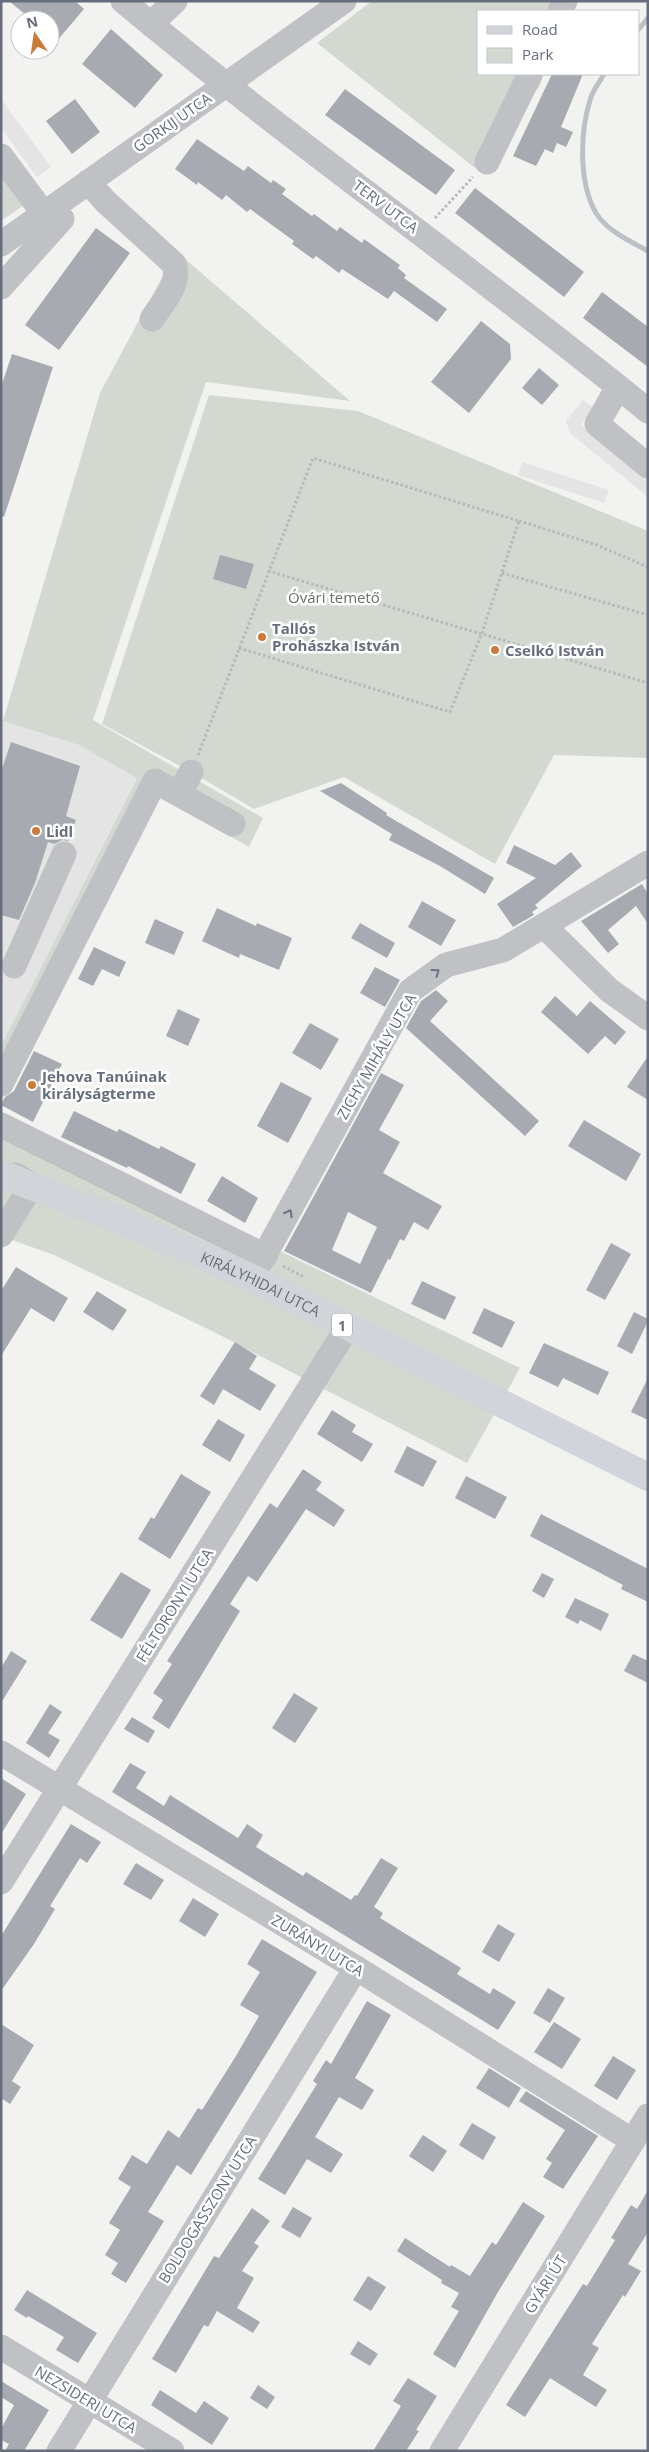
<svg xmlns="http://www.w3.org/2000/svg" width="649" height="2452" viewBox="0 0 649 2452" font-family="'Open Sans',sans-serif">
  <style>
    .built { fill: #e3e4e3 }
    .green { fill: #d3d9d1 }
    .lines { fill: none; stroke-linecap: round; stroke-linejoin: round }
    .stream { stroke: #bbc1c7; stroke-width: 5 }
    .building { fill: #a7abb1; fill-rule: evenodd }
    .path { stroke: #b6b8ba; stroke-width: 3; stroke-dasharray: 2.5 2.5; stroke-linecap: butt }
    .minor { stroke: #bfc1c4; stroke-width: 25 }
    .major { stroke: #d1d4d8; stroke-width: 28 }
    .oneway { stroke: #6a7281 }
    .poi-dot { fill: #cb7a38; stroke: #fff; stroke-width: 2 }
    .labels { text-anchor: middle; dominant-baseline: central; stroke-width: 5; stroke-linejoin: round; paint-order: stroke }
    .shield { fill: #fff; stroke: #949aa4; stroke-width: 1 }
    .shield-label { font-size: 14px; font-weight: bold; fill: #666e7d }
    .street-label { font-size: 15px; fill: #666e7d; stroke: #fff }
    .park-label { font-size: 15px; fill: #647564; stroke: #fff }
    .poi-label { font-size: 15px; font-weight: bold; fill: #666e7d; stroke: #fff; text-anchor: start }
  </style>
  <rect width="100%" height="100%" fill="#f2f3f0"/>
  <g class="built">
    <path d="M1,99L51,167L37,177L1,128Z"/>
    <path d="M583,400L593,407L581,425L648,478V497L570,433L566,421Z"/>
    <path d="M522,462L609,490L604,503L518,475Z"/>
    <path d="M3,721L79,745L137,777L1,1046Z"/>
  </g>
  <g class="green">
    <path d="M372,1H572L568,11H478V74H544L539,87L475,168L317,43Z"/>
    <path d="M1,168L27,203L1,221Z"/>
    <path d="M176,251L350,401L206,382L93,720L263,818L249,847L158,795L1,1094V1046L137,778L79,745L3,721L100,393Z"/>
    <path d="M209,395L358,411L648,531V758L554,755L495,864L344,777L254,809L191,772L102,724Z"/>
    <path d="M1,1115L520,1368L467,1463L212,1331L54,1255L1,1236Z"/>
  </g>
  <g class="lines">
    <g class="stream">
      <path d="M638,30L648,18"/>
      <path d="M604,74C600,81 594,89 591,97C580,130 578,182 596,213C607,231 630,241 648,251"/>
    </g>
  </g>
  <g class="building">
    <path d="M9,1H75L84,9L50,49V20H32Z"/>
    <path d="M111,29L163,75L135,108L82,64Z"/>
    <path d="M552,74H583L561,127L573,132L566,147L557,143L553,153L545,149L536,166L513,156Z"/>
    <path d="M345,89L455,170L436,195L325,115Z"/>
    <path d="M75,99L100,132L72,154L46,121Z"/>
    <path d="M197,139L244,171L248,166L271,183L273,180L286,189L282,194L312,216L314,214L337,231L340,227L362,243L364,239L400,265L398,268L406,275L404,278L447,309L437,322L394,291L388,299L342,269L339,273L316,256L313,259L292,244L294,241L250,209L247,212L226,195L222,200L198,182L197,185L175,169Z"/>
    <path d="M475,188L584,272L564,297L455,213Z"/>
    <path d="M96,228L130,253L59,350L25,325Z"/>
    <path d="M602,292L648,327V367L583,318Z"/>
    <path d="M481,321L510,344L511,359L469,413L431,382Z"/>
    <path d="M12,354L53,367L4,517L1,516V387Z"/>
    <path d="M539,368L559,385L542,405L522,388Z"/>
    <path d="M220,555L254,564L246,589L213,579Z"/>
    <path d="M11,742L80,766L66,816L76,820L68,841L62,840L54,844L48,842L35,883L19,920L1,915V772Z"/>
    <path d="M341,783L387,813L386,815L494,878L485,894L440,866L389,840L392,834L320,791Z"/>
    <path d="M514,845L555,865L571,852L582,866L535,905L538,908L532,912L534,915L513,927L497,904L536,878L506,863Z"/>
    <path d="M642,884L648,894V924L636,906L608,930L619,944L608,953L581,921Z"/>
    <path d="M422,901L456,920L441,946L408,927Z"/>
    <path d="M217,908L256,926L257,923L292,938L279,970L240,954L239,958L202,941Z"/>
    <path d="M155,919L184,932L174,955L145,943Z"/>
    <path d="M360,923L395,943L387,958L351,938Z"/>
    <path d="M94,947L126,962L119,977L102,969L93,986L78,979Z"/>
    <path d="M375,967L400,980L385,1007L360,993Z"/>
    <path d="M436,990L448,1001L430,1021L539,1121L525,1136L406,1028L421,1001Z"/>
    <path d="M555,996L577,1016L590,1001L626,1032L615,1045L605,1036L588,1054L541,1012Z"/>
    <path d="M178,1009L200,1019L188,1046L166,1036Z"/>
    <path d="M310,1023L339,1039L321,1070L292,1053Z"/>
    <path d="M34,1051L62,1064L33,1122L1,1105L5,1097L14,1091Z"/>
    <path d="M648,1056V1100L627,1087Z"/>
    <path d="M381,1073L404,1085L379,1130L400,1142L383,1173L442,1206L428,1230L414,1222L404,1241L400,1239L390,1260L388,1259L371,1293L284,1251ZM348,1212L377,1227L360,1264L332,1250Z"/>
    <path d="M281,1082L312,1098L288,1143L257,1126Z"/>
    <path d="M74,1111L117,1132L119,1129L159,1149L161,1146L196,1164L181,1194L128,1166L127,1168L61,1137Z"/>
    <path d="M584,1120L641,1154L626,1181L568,1146Z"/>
    <path d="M222,1176L258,1198L245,1223L207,1201Z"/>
    <path d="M611,1243L631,1254L605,1300L586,1290Z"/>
    <path d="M16,1267L68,1298L54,1322L31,1308L1,1356V1291Z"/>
    <path d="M422,1281L456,1297L445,1320L411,1304Z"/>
    <path d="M97,1291L127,1310L113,1331L83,1312Z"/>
    <path d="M484,1308L515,1322L502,1348L472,1333Z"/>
    <path d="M634,1312L648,1319V1321L632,1354L617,1346Z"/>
    <path d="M235,1342L257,1356L249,1369L276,1385L260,1411L223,1389L214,1405L200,1396Z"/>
    <path d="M544,1343L609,1372L598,1395L563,1378L558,1387L529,1373Z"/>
    <path d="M648,1378V1420L631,1412Z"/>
    <path d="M332,1410L356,1425L352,1432L373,1444L362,1462L317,1434Z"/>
    <path d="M218,1419L245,1435L230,1462L202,1445Z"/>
    <path d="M407,1446L437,1461L423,1487L394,1472Z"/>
    <path d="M303,1469L322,1482L316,1490L345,1510L334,1527L306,1509L257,1582L248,1576L230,1604L240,1611L169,1729L152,1718L163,1700L153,1693L172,1664L167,1661L270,1503L277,1508Z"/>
    <path d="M181,1474L211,1492L170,1559L138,1539L151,1517L154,1519Z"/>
    <path d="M466,1476L507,1497L495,1519L455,1498Z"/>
    <path d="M541,1514L648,1569V1602L621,1589L623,1585L530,1536Z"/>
    <path d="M121,1572L151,1590L122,1639L90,1620Z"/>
    <path d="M542,1573L554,1579L544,1598L532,1591Z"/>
    <path d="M575,1598L609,1614L601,1631L580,1620L578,1624L565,1617Z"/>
    <path d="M11,1651L27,1661L1,1703V1668Z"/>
    <path d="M633,1654L648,1661V1683L624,1671Z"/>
    <path d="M294,1693L318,1708L295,1743L272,1728Z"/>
    <path d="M50,1704L62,1712L48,1733L60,1740L49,1758L26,1743Z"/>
    <path d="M132,1717L155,1731L148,1743L124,1729Z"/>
    <path d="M130,1763L146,1772L136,1788L164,1806L170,1795L238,1838L247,1824L263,1835L256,1847L303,1876L306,1872L351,1900L355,1895L357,1896L381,1858L398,1868L374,1907L383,1913L380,1918L461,1968L457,1974L490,1994L493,1988L516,2002L498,2030L112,1792Z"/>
    <path d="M1,1778L26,1794L1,1834Z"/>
    <path d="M71,1824L101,1842L87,1863L80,1858L50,1906L55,1909L34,1944L1,1991V1936Z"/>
    <path d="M136,1863L164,1880L151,1900L123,1884Z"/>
    <path d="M193,1898L219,1914L205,1937L179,1921Z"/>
    <path d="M498,1924L515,1934L499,1962L482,1952Z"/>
    <path d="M262,1939L317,1972L191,2175L177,2165L148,2212L164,2221L126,2283L111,2274L118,2263L105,2255L120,2230L109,2223L131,2187L118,2179L132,2155L147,2164L168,2130L179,2138L198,2108L202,2110L236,2056L259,2016L240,2005L260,1972L247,1964Z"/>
    <path d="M548,1988L565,1998L550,2023L533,2013Z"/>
    <path d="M367,2001L391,2015L355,2078L374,2090L362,2110L339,2097L315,2137L343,2154L331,2173L307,2159L285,2195L258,2179L317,2084L313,2081L326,2060L331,2064Z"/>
    <path d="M554,2022L581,2039L562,2069L534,2052Z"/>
    <path d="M1,2024L34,2045L12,2081L21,2087L10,2104L1,2098Z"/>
    <path d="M613,2056L636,2070L617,2100L594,2086Z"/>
    <path d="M489,2068L521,2088L509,2108L476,2088Z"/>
    <path d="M526,2091L598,2136L563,2189L543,2177L552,2163L546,2159L565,2130L519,2101Z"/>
    <path d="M472,2123L496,2137L483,2160L459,2145Z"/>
    <path d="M423,2135L447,2151L433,2172L409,2156Z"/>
    <path d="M648,2190V2232L628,2264L641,2271L625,2297L623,2295L592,2344L599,2348L583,2375L607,2390L596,2407L550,2378L525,2417L506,2405L583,2284L587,2286L615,2240L611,2238L631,2205L637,2209Z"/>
    <path d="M523,2202L545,2216L498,2292L455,2368L433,2354L459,2311L451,2307L459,2293L441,2283L442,2280L397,2251L405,2238L450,2267L451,2265L470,2276L492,2242L496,2245Z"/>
    <path d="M293,2207L312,2218L300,2238L281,2227Z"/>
    <path d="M252,2208L270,2221L254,2243L259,2246L242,2271L254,2278L237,2308L260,2322L253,2333L217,2311L208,2327L204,2325L176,2373L152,2359L214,2256L219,2258Z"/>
    <path d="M368,2276L386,2287L371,2311L353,2300Z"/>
    <path d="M27,2290L97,2333L78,2363L56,2350L64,2337L28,2316L27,2318L14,2310Z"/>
    <path d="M358,2341L378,2354L370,2366L350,2354Z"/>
    <path d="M408,2378L437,2396L416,2430L419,2431L406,2451H373L401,2406L393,2401Z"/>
    <path d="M1,2381L49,2410L24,2451H5L9,2444L1,2440V2429L14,2405L1,2397Z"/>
    <path d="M258,2385L275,2397L267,2409L250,2398Z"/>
    <path d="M160,2390L196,2413L204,2401L229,2418L212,2445L151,2405Z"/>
  </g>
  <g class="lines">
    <g class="path">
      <path d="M435,218L473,177"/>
      <path d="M519,521L597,545L648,567"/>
      <path d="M268,571L648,683"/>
      <path d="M502,573L648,615"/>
      <path d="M198,755L313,458L519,521L482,633L450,712L239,648"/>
      <path d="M283,1266L304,1277"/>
    </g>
    <g class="minor">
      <path d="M123,1C294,144 476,270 648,411"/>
      <path d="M560,11L565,1"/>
      <path d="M151,24L175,1"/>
      <path d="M1,156L44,214"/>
      <path d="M487,162L530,74"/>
      <path d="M88,182L106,202L174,264C181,284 163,302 152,319"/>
      <path d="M1,244L344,1"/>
      <path d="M1,287L62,219"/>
      <path d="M618,387L597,424L648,466"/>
      <path d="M180,793L191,772"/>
      <path d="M544,926L609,990L648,1018"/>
      <path d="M14,966L64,854"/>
      <path d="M1,1084L155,781L233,824"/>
      <path d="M1,1125L265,1256"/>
      <path d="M1,1235L32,1185L16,1175"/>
      <path d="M252,1278L410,991L446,965L503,950L648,863"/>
      <path d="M1,1753L356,1968L633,2141"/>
      <path d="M1,1882L347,1328"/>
      <path d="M1,2347L172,2451"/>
      <path d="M59,2451L356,1968"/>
      <path d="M442,2451L648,2116"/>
    </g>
    <path class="major" id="s1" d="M1,1174L124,1222L252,1278L648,1477"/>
  </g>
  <defs><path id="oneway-chevron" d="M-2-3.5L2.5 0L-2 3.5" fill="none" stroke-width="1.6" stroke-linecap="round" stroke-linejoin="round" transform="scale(1.25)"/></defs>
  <g class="oneway">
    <use href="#oneway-chevron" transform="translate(436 972) rotate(-36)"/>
    <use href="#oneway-chevron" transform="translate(289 1213) rotate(-61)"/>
  </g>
  <g class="poi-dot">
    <circle cx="262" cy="637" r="5"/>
    <circle cx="495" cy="650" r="5"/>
    <circle cx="36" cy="831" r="5"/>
    <circle cx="32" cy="1085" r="5"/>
  </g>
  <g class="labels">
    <rect class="shield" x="332" y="1313.5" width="20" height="23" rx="4"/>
    <g class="shield-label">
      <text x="342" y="1325">1</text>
    </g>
    <g class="street-label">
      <text transform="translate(172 122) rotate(-35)">GORKIJ UTCA</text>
      <text transform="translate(386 206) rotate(37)">TERV UTCA</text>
      <text transform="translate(376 1056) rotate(-60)">ZICHY MIHÁLY UTCA</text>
      <text stroke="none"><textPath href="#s1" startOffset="282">KIRÁLYHIDAI UTCA</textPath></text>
      <text transform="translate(174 1605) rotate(-58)">FÉLTORONYI UTCA</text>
      <text transform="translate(318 1945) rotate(31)">ZURÁNYI UTCA</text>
      <text transform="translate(207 2209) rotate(-58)">BOLDOGASSZONY UTCA</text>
      <text transform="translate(545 2284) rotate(-58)">GYÁRI ÚT</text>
      <text transform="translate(86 2399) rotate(31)">NEZSIDERI UTCA</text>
    </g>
    <g class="park-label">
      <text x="334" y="597">Óvári temető</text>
    </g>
    <g class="poi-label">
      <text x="272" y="628">Tallós<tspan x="272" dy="17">Prohászka István</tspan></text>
      <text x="505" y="650">Cselkó István</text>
      <text x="46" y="831">Lidl</text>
      <text x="42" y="1076">Jehova Tanúinak<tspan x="42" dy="17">királyságterme</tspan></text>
    </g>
  </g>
  <rect width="649" height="2452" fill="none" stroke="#666e7d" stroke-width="5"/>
  <rect x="477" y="10" width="162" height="65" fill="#ffffff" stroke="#c2c5cb"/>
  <rect x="487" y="26" width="25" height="8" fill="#d1d4d8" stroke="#c2c5cb"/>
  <text x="522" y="35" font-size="15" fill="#666e7d">Road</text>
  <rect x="487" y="48" width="25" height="15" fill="#d3d9d1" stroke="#c2c5cb"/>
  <text x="522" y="60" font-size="15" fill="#666e7d">Park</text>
  <g transform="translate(35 35) rotate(347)"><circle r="24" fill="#ffffff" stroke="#c2c5cb"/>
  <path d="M0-4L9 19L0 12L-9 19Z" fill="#cb7a38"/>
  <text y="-8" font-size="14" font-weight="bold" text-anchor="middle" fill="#666e7d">N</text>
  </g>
</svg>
